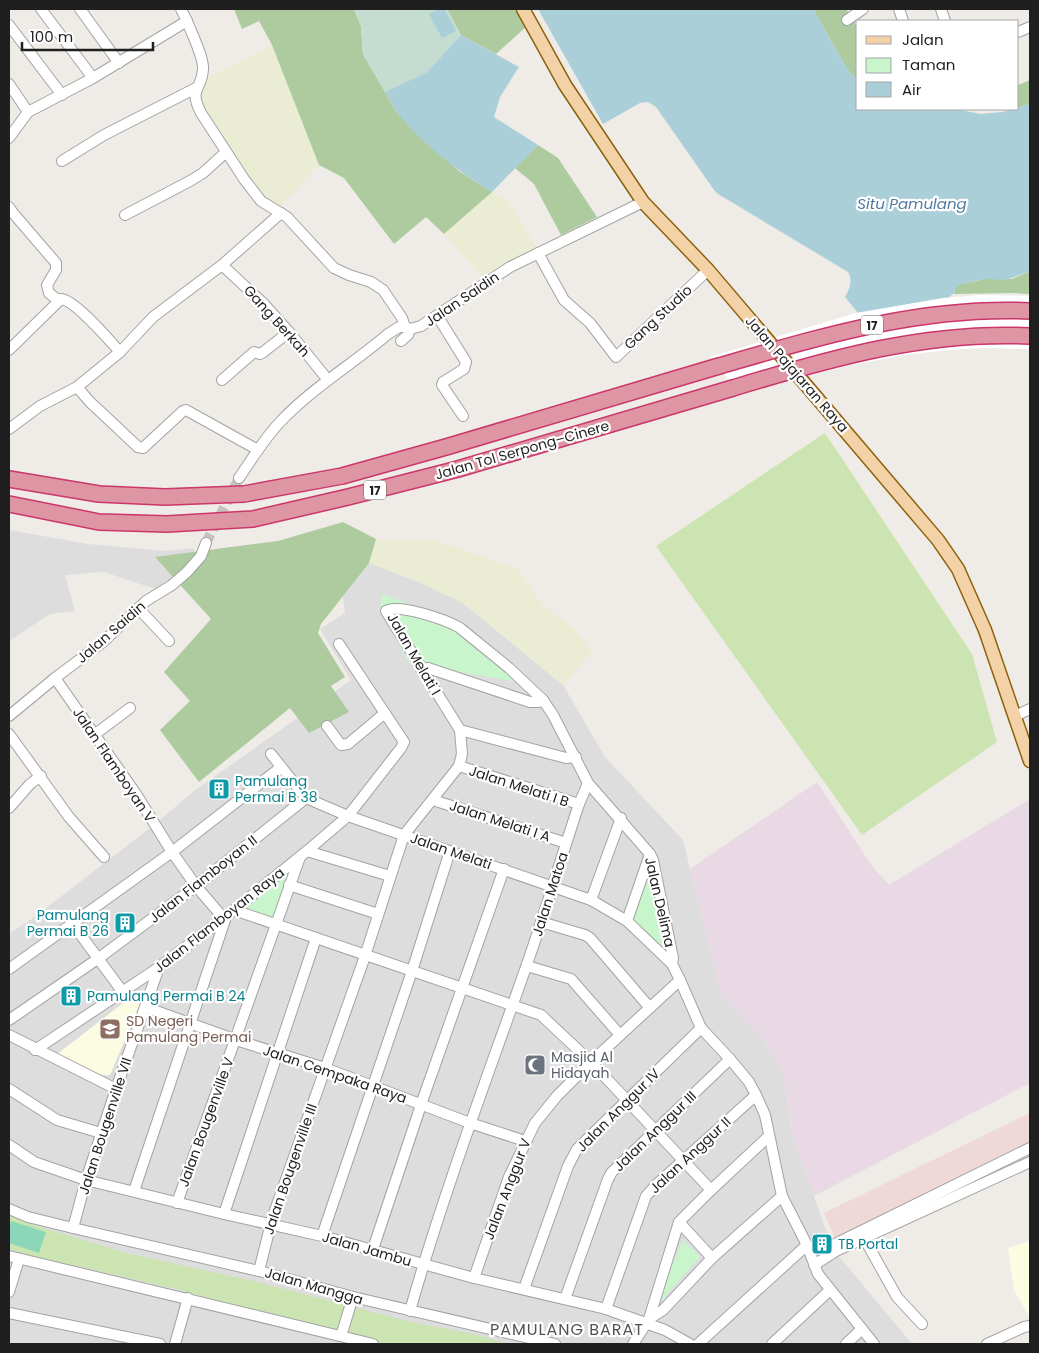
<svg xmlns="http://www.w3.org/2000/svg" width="1039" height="1353" viewBox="0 0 1039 1353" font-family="Poppins,sans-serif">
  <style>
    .residential { fill: #ddd }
    .commercial { fill: #eed8d8 }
    .industrial { fill: #e8d9e5 }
    .education { fill: #fcfce3 }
    .farmland { fill: #ebecd4 }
    .grass { fill: #cbe4b2 }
    .forest { fill: #adcb9f }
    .wetland { fill: #c5dcd1 }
    .park { fill: #c8f5cb }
    .pitch { fill: #8cd7b9 }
    .water { fill: #abcfd9 }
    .pier { fill: #fff }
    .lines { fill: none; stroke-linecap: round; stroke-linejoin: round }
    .minor-tunnel { stroke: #c5c3bf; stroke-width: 10; stroke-dasharray: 10 5; stroke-linecap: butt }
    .minor-casing { stroke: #a3a3a3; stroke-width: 12 }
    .major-casing { stroke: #8d620e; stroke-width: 15 }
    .highway-casing { stroke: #cb366b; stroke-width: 18 }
    .minor { stroke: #fff; stroke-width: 10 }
    .major { stroke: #f4d2a7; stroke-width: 12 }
    .highway { stroke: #df96a4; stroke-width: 15 }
    .highway-bridge-casing { stroke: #cb366b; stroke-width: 18; stroke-linecap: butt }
    .highway-bridge { stroke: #df96a4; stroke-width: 15 }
    .labels { text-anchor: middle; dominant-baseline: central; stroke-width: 4.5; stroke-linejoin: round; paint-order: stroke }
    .shield { fill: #fff; stroke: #626262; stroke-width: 1 }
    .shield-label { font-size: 12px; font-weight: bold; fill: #1f1f1f }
    .street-label { font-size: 14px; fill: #1f1f1f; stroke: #fff }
    .culture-label { font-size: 14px; fill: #0d838f; stroke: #fff; text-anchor: start }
    .education-label { font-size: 14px; fill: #785e54; stroke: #fff; text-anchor: start }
    .worship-label { font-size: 14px; fill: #5b616d; stroke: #fff; text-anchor: start }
    .water-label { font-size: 15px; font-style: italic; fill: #5179a0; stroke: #fff }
    .quarter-label { font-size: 16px; letter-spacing: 1px; fill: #525252; stroke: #fff }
  </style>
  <rect width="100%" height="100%" fill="#efece7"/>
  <g class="residential">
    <path d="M9,530L88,544L167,551L193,548L197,556L193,566L155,589L104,572L65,575L75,611L50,614L9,641Z"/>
    <path d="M369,563L419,582L463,603L563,685L605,757L683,840L721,995L763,1039L783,1073L793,1136L832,1248L912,1344H9V934L33,918L154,825L194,791L351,680L320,629L345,613L342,591Z"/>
  </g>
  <path class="commercial" d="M1030,1113V1153L837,1243L824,1213Z"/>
  <path class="industrial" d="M817,782L872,866L889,885L1030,799V1083L814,1196L793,1136L783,1073L763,1039L721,995L690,869Z"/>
  <g class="education">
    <path d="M147,988L110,1075H99L52,1058L127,1000Z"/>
    <path d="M1030,1241V1318L1014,1290L1008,1248Z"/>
  </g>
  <g class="farmland">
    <path d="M272,45L319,165L275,212L205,122L196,90L202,80Z"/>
    <path d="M492,192L507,199L536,247L482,277L444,234Z"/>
    <path d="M376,539L438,541L517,568L542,604L571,626L592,652L563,685L463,603L419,582L369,563Z"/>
  </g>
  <g class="grass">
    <path d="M825,433L972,654L997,742L862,835L656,546Z"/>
    <path d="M9,1215L24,1222L126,1253L258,1282L415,1323L473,1334L509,1344H373L176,1289L16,1252L9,1249Z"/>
  </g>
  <g class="forest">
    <path d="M234,9H354L361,26L363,54L396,111L414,131L459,171L492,192L444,234L426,217L394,244L344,178L319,165L272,45L259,21L242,29Z"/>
    <path d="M447,9H519L528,25L496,54L461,35Z"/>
    <path d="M813,9H846L858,28V82L847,69Z"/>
    <path d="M1030,80V104L1018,108V85Z"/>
    <path d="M538,145L558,158L597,217L561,235L534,184L515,168Z"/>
    <path d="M1030,271V294L1013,293L954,294L955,288L958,285L963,283L972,282L985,279H1012Z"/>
    <path d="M343,522L376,539L369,563L321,624L318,633L345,677L331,686L349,712L309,733L290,708L199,782L160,730L190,701L164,672L211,619L155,557L278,541Z"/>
  </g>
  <path class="wetland" d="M354,9H447L461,35L427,72L385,92L363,54L361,26Z"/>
  <g class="park">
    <path d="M382,594L460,624L518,667L517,682L410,664L380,611Z"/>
    <path d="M652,858L672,964L627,921Z"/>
    <path d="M295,865L274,923L236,911Z"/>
    <path d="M683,1240L700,1257L652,1311Z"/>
  </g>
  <path class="pitch" d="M11,1221L46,1232L39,1253L9,1243V1229Z"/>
  <g class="water">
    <path d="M439,9H444L456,31L442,38L429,14Z"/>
    <path d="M538,9H813L847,69L858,82V109H955L981,114L1002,112L1030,104V271L1006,280L985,279L958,285L953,294L948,298L858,313L845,297C850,288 853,282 848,272L718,194L714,190L656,107L648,102L640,103L603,124Z"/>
    <path d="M461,35L519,67L500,97L494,117L538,145L492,192C458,171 421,144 397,112C392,106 389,98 385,92L427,72Z"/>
  </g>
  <path class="pier" d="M981,295L1030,296V349L983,348L949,350L903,355L848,366L740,393L710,357L856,313L943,298Z"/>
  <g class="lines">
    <path class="minor-tunnel" d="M206,543L239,478"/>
    <g class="minor-casing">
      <g id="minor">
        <path d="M41,9L93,78"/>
        <path d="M80,9L119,63"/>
        <path d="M181,9L187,21"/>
        <path d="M899,9L903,21"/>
        <path d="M941,9L945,21"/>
        <path d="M847,20L863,9"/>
        <path d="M9,25L62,95"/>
        <path d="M1018,32L1030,27"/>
        <path d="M9,84L28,112"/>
        <path d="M9,138L28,112L93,78L187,21C191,32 204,58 203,69C202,91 188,87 201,113L244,179L261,201L287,217L334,268L349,275L371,282L383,290L402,318L405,327"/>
        <path d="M62,161L104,135L196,88"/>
        <path d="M9,207L13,213L56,263V270L47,285L49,293L59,301"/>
        <path d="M125,215L190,181L203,173L226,152"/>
        <path d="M538,253L564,300L590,323L616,357L708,270"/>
        <path d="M222,265L264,304L289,332L328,380"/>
        <path d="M438,317L466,362L464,369L443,382L442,385L463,416"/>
        <path d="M401,341L408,335L410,329"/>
        <path d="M9,350L61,299C75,300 109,340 120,352L153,317L222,265L281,213"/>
        <path d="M222,380L254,352L260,354L262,353L289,332"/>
        <path d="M77,387L90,402L138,447L143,448L183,411L186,410L258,450"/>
        <path d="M9,429L40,406L77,387L120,352"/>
        <path d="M239,478C252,459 264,439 280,422C312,388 353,364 388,334L399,327H405L410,329L421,326L510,267L643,202"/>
        <path d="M138,608L169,641"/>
        <path d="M421,669L428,668L530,702H538L543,700"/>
        <path d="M55,678L136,794L172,852L196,886L225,920L134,1191"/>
        <path d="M9,716L55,678L103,642L146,601L172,585L187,572L201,556L206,543"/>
        <path d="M1015,716L1030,709"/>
        <path d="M327,726L341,745L348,744L385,713"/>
        <path d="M460,730L566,758L576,757"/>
        <path d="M9,734L69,817L104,857"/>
        <path d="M94,735L130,708"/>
        <path d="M271,754L306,798L348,816L591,900L627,921L672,964"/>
        <path d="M459,766L579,804"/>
        <path d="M433,800L566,843"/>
        <path d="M9,808L30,784L41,776"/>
        <path d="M307,851L390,876"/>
        <path d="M289,885L378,914"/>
        <path d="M591,900L621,818"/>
        <path d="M234,910L541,1015L591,1062L711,1190"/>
        <path d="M627,921L650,854"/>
        <path d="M541,922L585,935L590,938L650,1008"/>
        <path d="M72,923L122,991"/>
        <path d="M527,966L571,979L620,1035"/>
        <path d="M9,969L172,852L280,768"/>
        <path d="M145,1007L236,1040L325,1068L470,1123L525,1141"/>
        <path d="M9,1020L99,958L196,886L306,798"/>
        <path d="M9,1035L116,1089"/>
        <path d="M35,1050L158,968L234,910L307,851L348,816L401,748L404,742L339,644"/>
        <path d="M9,1089L57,1120L101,1133"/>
        <path d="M9,1145L34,1162L86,1180L224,1214L322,1236L474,1278L606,1309L665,1330L690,1344"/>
        <path d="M177,1203L300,857"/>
        <path d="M9,1209L28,1217L73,1228L259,1271L353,1297L555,1344"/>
        <path d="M224,1214L316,938"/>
        <path d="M679,1222L712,1258"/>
        <path d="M73,1228L86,1180L116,1089L157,973L158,968"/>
        <path d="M322,1236L412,971L450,851"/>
        <path d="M864,1238L897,1297L922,1324"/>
        <path d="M373,1249L424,1096L504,869"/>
        <path d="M835,1250V1244L1030,1148"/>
        <path d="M9,1256L373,1344"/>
        <path d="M814,1265L836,1251L1030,1162"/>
        <path d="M259,1271L272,1219L364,959L404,835L459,766L462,754L460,730L386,611C398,603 447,620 460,628L509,668L543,700L553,715L588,783L650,854L653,860L673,958L672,964L680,980L701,1028L730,1059L749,1082L756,1095L765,1115L782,1196L807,1245L818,1274L874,1344"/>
        <path d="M474,1278L509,1177L535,1123L557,1096L591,1062L680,980"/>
        <path d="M524,1289L568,1166L577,1149L701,1028"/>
        <path d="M9,1292L19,1259"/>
        <path d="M565,1299L608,1179L612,1172L730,1059"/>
        <path d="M606,1309L646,1196L656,1185L756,1095"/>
        <path d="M410,1311C443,1194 486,1081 526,967C545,913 561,858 579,804L588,783"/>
        <path d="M9,1313L160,1344"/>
        <path d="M649,1319L663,1310L712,1258L782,1196"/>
        <path d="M341,1336L353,1297"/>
        <path d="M175,1344L188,1298"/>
        <path d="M633,1344L649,1319L679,1222L711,1190L769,1136"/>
        <path d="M698,1344L807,1245"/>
        <path d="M772,1344L830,1290"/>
        <path d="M846,1344L862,1329"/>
        <path d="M987,1344L1024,1327L1030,1326"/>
      </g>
    </g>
    <g class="major-casing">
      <path id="major" d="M523,9L565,85L643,202L708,270L938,540L958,569L985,630L1030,761"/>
    </g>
    <g class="highway-casing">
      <g id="highway">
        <path d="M9,479L99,494L165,497L244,494L342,476L446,447L719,366"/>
        <path d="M9,504L99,522L167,524L253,519L348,497L458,469L733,388"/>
      </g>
    </g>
    <use href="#minor" class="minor"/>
    <use href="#major" class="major"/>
    <use href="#highway" class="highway"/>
    <g class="highway-bridge-casing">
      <g id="highway-bridge">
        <path d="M719,366C823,336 921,306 1030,311"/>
        <path d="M733,388C831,358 926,331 1030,336"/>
      </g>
    </g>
    <use href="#highway-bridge" class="highway-bridge"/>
  </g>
  <defs>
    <g id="building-square" transform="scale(1.125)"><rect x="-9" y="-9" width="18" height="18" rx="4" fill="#0f9aa8" stroke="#fff"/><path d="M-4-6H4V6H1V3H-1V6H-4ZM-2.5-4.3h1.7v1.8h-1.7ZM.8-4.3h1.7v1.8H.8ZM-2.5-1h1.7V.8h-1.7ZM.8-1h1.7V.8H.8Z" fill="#fff"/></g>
    <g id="school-square" transform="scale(1.125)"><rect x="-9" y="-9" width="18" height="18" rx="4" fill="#8d6e63" stroke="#fff"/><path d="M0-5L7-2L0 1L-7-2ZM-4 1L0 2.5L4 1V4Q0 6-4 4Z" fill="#fff"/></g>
    <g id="mosque-square" transform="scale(1.125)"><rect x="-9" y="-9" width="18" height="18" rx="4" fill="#6b7280" stroke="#fff"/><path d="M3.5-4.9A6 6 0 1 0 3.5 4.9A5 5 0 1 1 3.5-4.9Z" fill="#fff"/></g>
  </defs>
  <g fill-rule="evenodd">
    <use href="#building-square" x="219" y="789"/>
    <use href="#building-square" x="125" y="923"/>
    <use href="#building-square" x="71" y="996"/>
    <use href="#school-square" x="110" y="1029"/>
    <use href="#mosque-square" x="535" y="1065"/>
    <use href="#building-square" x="822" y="1244"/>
  </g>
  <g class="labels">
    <g class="shield">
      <rect x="861" y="315.5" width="22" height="19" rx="4"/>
      <rect x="364" y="480.5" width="22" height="19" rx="4"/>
    </g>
    <g class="shield-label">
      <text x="872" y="325">17</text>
      <text x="375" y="490">17</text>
    </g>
    <g class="street-label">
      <text transform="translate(462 299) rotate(-34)">Jalan Saidin</text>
      <text transform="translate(658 317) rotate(-43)">Gang Studio</text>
      <text transform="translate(277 321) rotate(48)">Gang Berkah</text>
      <text transform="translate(797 374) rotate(49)">Jalan Pajajaran Raya</text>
      <text transform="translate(522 450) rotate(-16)">Jalan Tol Serpong–Cinere</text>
      <text transform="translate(111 632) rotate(-41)">Jalan Saidin</text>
      <text transform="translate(414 654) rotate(60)">Jalan Melati I</text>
      <text transform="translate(114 765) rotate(56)">Jalan Flamboyan V</text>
      <text transform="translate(519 786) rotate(18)">Jalan Melati I B</text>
      <text transform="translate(500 821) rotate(18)">Jalan Melati I A</text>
      <text transform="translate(451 851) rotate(19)">Jalan Melati</text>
      <text transform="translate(203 879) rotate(-38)">Jalan Flamboyan II</text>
      <text transform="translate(550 894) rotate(-72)">Jalan Matoa</text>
      <text transform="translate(660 902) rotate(77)">Jalan Delima</text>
      <text transform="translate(219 920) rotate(-38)">Jalan Flamboyan Raya</text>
      <text transform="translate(335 1074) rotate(19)">Jalan Cempaka Raya</text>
      <text transform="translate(618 1110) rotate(-45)">Jalan Anggur IV</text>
      <text transform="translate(206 1122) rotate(-70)">Jalan Bougenville V</text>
      <text transform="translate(105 1126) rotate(-72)">Jalan Bougenville VII</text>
      <text transform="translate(655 1131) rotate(-44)">Jalan Anggur III</text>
      <text transform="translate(690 1155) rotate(-43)">Jalan Anggur II</text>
      <text transform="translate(290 1169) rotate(-71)">Jalan Bougenville III</text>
      <text transform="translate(507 1189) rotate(-69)">Jalan Anggur V</text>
      <text transform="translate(367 1249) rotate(16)">Jalan Jambu</text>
      <text transform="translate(314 1286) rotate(16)">Jalan Mangga</text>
    </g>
    <g class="culture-label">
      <text x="235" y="781">Pamulang<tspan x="235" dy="16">Permai B 38</tspan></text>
      <text x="109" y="915" text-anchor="end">Pamulang<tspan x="109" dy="16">Permai B 26</tspan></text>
      <text x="87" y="996">Pamulang Permai B 24</text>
      <text x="838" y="1244">TB Portal</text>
    </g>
    <g class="education-label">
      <text x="126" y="1021">SD Negeri<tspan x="126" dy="16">Pamulang Permai</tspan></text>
    </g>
    <g class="worship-label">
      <text x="551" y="1057">Masjid Al<tspan x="551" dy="16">Hidayah</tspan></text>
    </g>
    <g class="water-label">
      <text x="912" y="203">Situ Pamulang</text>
    </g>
    <g class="quarter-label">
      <text x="567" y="1329">PAMULANG BARAT</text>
    </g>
  </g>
  <rect width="1039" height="1353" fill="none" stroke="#1f1f1f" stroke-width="20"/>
  <rect x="856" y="20" width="162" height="90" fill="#ffffff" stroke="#a5a5a5"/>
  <rect x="866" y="36" width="25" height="8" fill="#f4d2a7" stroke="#a5a5a5"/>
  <text x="902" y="45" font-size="15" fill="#1f1f1f">Jalan</text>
  <rect x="866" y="58" width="25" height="15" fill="#c8f5cb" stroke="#a5a5a5"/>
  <text x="902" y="70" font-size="15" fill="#1f1f1f">Taman</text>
  <rect x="866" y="82" width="25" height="15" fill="#abcfd9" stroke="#a5a5a5"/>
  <text x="902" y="95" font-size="15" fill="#1f1f1f">Air</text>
  <path d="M22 42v8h131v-8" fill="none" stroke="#1f1f1f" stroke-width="2.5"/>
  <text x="30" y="42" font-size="15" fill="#1f1f1f" stroke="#ffffff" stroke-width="4" paint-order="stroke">100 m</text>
</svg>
